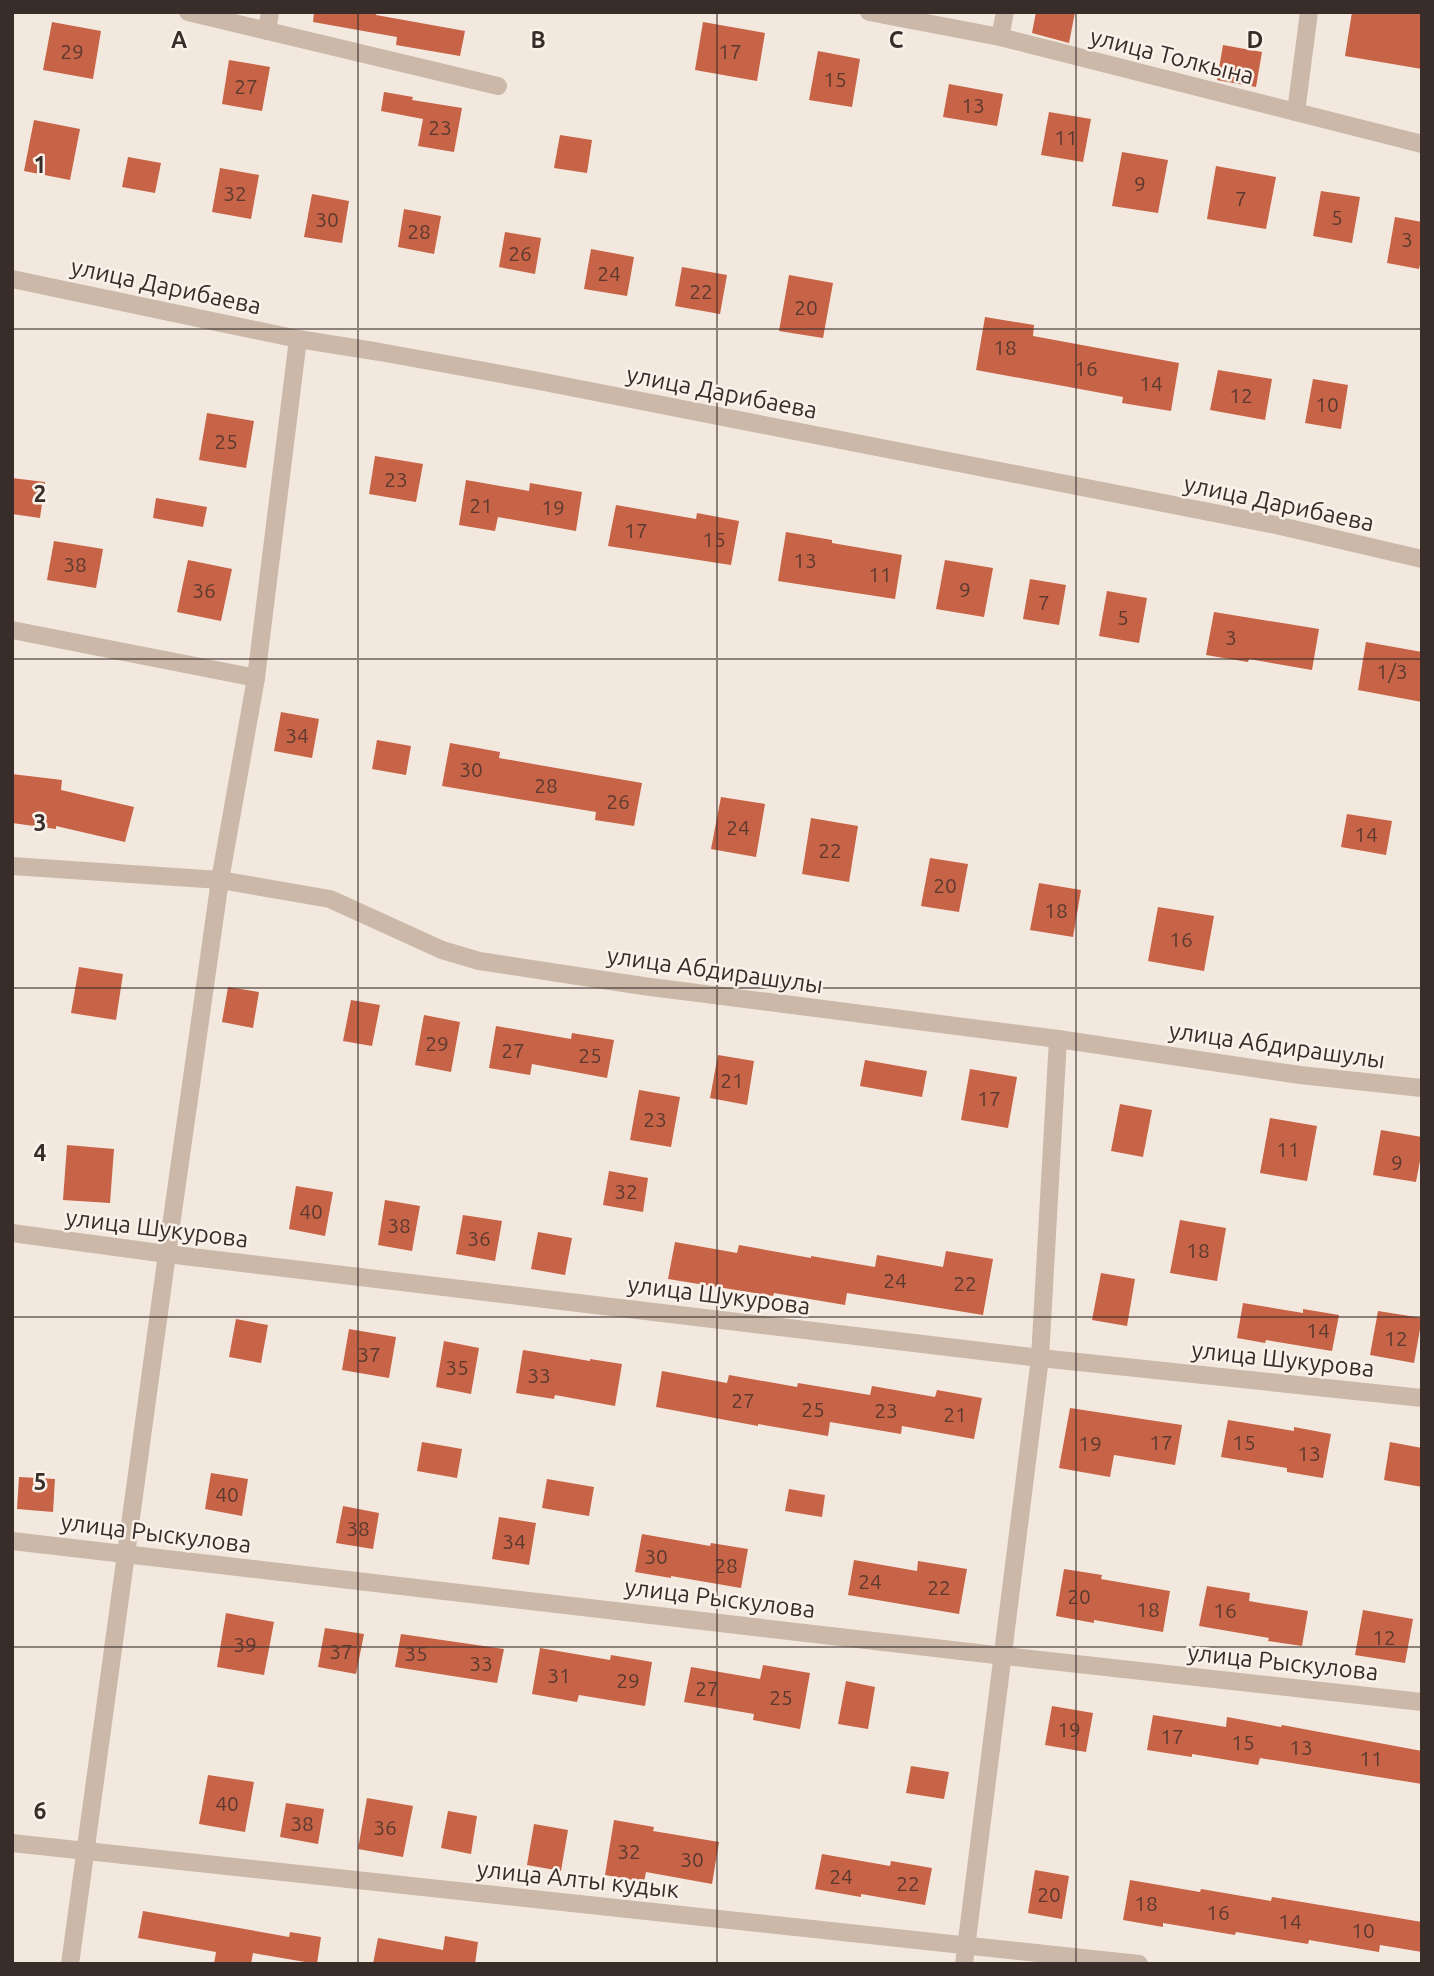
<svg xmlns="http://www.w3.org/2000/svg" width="1434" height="1976" viewBox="0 0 1434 1976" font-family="Ubuntu,sans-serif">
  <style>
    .building { fill: #c76347 }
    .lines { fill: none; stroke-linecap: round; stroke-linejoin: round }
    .minor { stroke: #cbb8a9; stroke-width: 18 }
    .grid { fill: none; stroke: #382d29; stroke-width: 2; stroke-opacity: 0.55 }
    .labels { text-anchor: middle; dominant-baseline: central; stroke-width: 5; stroke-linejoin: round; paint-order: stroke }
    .number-label { font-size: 21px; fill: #5c3a30 }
    .street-label { font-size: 24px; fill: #382d29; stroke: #faf2ea }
    .grid-label { font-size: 23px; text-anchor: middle; font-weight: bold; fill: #382d29; stroke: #faf2ea; stroke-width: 5; stroke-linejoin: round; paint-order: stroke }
  </style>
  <rect width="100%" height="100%" fill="#f3e8dd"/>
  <g class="building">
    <path d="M314,12H376V15L465,31L460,56L396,45L397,37L313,22Z"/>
    <path d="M1036,12H1075L1069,43L1032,33Z"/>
    <path d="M1352,12H1422V69L1345,56Z"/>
    <path d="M52,22L101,31L93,79L43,70Z"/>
    <path d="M703,22L765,33L757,81L695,70Z"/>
    <path d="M1223,45L1262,52L1256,87L1217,80Z"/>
    <path d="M818,51L860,59L852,107L809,100Z"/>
    <path d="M229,60L270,67L262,111L222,104Z"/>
    <path d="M949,84L1003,94L997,126L943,117Z"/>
    <path d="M384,92L413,97L412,100L462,108L454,152L418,146L423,119L381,111Z"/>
    <path d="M1049,112L1091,119L1083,162L1041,155Z"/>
    <path d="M34,120L80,129L70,180L24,171Z"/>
    <path d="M560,135L592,140L587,173L554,168Z"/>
    <path d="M1122,152L1168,160L1158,213L1112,206Z"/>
    <path d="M128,157L161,163L155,193L122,187Z"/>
    <path d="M1216,166L1276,177L1266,229L1207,219Z"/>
    <path d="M220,168L259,175L251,219L212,212Z"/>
    <path d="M1321,191L1360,197L1352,243L1313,236Z"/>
    <path d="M312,194L349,201L342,243L304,237Z"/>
    <path d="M404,209L441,216L434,254L398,247Z"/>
    <path d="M1395,217L1422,222V256L1419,269L1387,263Z"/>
    <path d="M505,232L541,238L535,274L499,267Z"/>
    <path d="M591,249L634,257L627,296L584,289Z"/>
    <path d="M682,267L727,275L720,314L675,306Z"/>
    <path d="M789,275L833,283L823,338L779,331Z"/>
    <path d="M985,317L1034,325L1033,336L1179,363L1171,411L1122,403L1123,397L976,370Z"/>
    <path d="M1218,370L1272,379L1265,420L1210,410Z"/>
    <path d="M1313,379L1348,385L1341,429L1305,423Z"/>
    <path d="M207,413L254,421L246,468L199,460Z"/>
    <path d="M375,456L423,464L416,502L369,494Z"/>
    <path d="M12,478L45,482L40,518L12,514Z"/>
    <path d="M466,480L529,491L530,483L582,492L576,531L498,517L495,531L459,525Z"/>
    <path d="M156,498L207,507L203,527L153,518Z"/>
    <path d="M616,505L696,519L697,513L739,521L731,565L608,546Z"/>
    <path d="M786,532L832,540V543L902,555L895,599L778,581Z"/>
    <path d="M54,541L103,549L96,588L47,580Z"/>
    <path d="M188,560L232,569L221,621L177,612Z"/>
    <path d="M945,560L993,568L984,617L936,609Z"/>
    <path d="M1030,579L1066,585L1059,625L1023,619Z"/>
    <path d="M1107,591L1147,598L1139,643L1099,636Z"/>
    <path d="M1214,612L1319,629L1312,670L1249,659L1248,662L1206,655Z"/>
    <path d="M1366,642L1422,652V702L1358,690Z"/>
    <path d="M281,712L319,719L312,758L274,751Z"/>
    <path d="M377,740L411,746L406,775L372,769Z"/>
    <path d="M450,743L500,752L499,758L642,783L634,826L595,820L596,812L442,786Z"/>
    <path d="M12,774L62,780L61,790L134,807L125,842L56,826V829L12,823Z"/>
    <path d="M721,797L765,804L756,857L711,849Z"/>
    <path d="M1347,814L1392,821L1386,855L1341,847Z"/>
    <path d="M811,818L858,826L849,882L802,874Z"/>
    <path d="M930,858L968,864L959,912L921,906Z"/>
    <path d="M1039,883L1081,890L1073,937L1030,930Z"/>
    <path d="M1158,907L1214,916L1204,971L1148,961Z"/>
    <path d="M79,967L123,974L116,1020L71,1013Z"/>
    <path d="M228,987L259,992L253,1028L222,1022Z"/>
    <path d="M351,1000L380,1005L372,1046L343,1041Z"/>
    <path d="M424,1015L460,1022L451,1072L415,1065Z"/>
    <path d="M496,1026L571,1039L572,1033L614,1040L607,1078L532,1064L530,1075L489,1068Z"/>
    <path d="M718,1055L754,1061L747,1105L710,1098Z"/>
    <path d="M865,1060L927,1071L922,1097L860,1086Z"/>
    <path d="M970,1069L1017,1077L1008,1128L961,1120Z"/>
    <path d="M639,1090L680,1097L671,1147L630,1140Z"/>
    <path d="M1120,1104L1152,1110L1143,1157L1111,1151Z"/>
    <path d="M1270,1118L1317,1126L1307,1181L1260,1173Z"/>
    <path d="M1381,1130L1422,1137V1150L1416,1182L1373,1175Z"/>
    <path d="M67,1145L114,1149L110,1203L63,1200Z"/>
    <path d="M609,1171L648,1178L643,1212L603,1205Z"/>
    <path d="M296,1186L333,1192L325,1236L289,1229Z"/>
    <path d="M385,1200L420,1206L412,1251L378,1245Z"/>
    <path d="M463,1215L502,1221L495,1261L456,1254Z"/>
    <path d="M1180,1220L1226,1228L1217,1281L1170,1273Z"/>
    <path d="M538,1232L572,1238L565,1275L531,1269Z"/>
    <path d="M675,1242L737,1253L739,1245L811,1258V1256L875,1267L877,1255L943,1267L946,1251L993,1259L983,1315L847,1293L845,1305L774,1293L773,1296L668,1279Z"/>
    <path d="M1101,1273L1135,1279L1127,1326L1092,1320Z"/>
    <path d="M1243,1303L1303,1313V1309L1339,1315L1332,1351L1266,1340L1265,1343L1237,1338Z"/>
    <path d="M1378,1311L1422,1318L1414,1363L1370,1355Z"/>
    <path d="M236,1319L268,1325L261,1363L229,1357Z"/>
    <path d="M349,1329L396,1337L389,1378L342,1370Z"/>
    <path d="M444,1341L479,1348L471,1394L436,1387Z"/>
    <path d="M523,1350L590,1361V1359L622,1364L615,1406L555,1395L554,1399L516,1393Z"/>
    <path d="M662,1371L727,1383L729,1375L797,1387L798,1383L870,1395L872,1386L935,1397L937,1390L982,1398L974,1439L902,1426L901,1434L830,1422L828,1436L758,1424V1426L656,1407Z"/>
    <path d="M1070,1408L1182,1425L1175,1465L1114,1455L1110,1477L1059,1468Z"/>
    <path d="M1228,1420L1294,1431V1427L1331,1434L1323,1478L1287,1472V1468L1221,1457Z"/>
    <path d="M422,1442L462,1449L457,1478L417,1471Z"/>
    <path d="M1390,1442L1422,1448V1487L1384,1480Z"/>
    <path d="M211,1473L248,1479L242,1516L205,1509Z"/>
    <path d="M19,1477L55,1479L53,1512L17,1509Z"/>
    <path d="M547,1479L594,1487L589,1516L542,1508Z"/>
    <path d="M789,1489L825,1495L822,1517L785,1511Z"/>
    <path d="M343,1506L379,1513L373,1549L336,1543Z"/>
    <path d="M499,1517L536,1523L529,1565L492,1559Z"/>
    <path d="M642,1534L710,1546L711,1543L748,1549L741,1588L671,1576V1578L635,1572Z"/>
    <path d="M854,1560L917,1571L918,1561L967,1569L959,1614L848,1595Z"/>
    <path d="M1064,1569L1102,1575L1101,1579L1170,1591L1163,1632L1094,1620V1623L1056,1616Z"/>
    <path d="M1207,1586L1250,1593L1249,1601L1308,1611L1302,1646L1268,1641L1269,1638L1199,1626Z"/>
    <path d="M1363,1610L1413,1619L1405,1663L1355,1655Z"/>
    <path d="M226,1613L274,1622L264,1675L217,1667Z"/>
    <path d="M325,1628L364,1634L356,1674L318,1667Z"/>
    <path d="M401,1634L504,1649L497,1683L395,1667Z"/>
    <path d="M540,1648L610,1660L611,1655L652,1662L645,1706L579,1695L577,1702L532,1694Z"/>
    <path d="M763,1665L810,1673L800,1729L753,1720L754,1714L684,1702L691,1667L760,1679Z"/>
    <path d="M846,1681L875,1687L868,1729L838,1724Z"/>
    <path d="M1052,1706L1093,1713L1086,1752L1045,1745Z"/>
    <path d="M1153,1715L1226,1727L1227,1717L1281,1727L1282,1725L1422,1751V1784L1260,1758L1258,1765L1192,1754V1757L1147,1750Z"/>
    <path d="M911,1766L949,1772L944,1799L906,1793Z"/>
    <path d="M208,1775L254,1782L245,1832L199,1824Z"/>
    <path d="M367,1798L413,1806L403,1857L358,1849Z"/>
    <path d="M286,1803L324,1809L318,1844L280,1837Z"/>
    <path d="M448,1811L477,1816L471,1854L441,1848Z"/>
    <path d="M614,1820L654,1827L653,1831L719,1842L712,1884L646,1872L644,1882L605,1875Z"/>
    <path d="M534,1824L568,1830L561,1871L527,1865Z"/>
    <path d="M822,1854L890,1866L891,1861L932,1868L925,1905L861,1894V1897L815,1889Z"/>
    <path d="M1035,1870L1069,1876L1062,1919L1028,1913Z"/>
    <path d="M1130,1880L1200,1892L1201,1889L1271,1901L1272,1897L1422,1922V1952L1380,1945L1379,1952L1309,1940L1308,1944L1236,1932L1235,1935L1163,1923V1927L1123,1920Z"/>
    <path d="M143,1911L289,1937L290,1932L321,1937L317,1964L253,1953L251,1964H214L216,1952L138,1938Z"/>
    <path d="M445,1936L478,1942L475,1964H373L378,1938L443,1950Z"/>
  </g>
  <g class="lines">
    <g class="minor">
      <path d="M188,12L498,86"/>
      <path d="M869,12L1000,37L1422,144"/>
      <path d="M267,31L270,12"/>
      <path d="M1000,37L1005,12"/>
      <path d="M1296,112L1309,12"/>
      <path d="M12,279L298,339L380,352L539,381L1276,525L1422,559"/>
      <path d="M12,630L256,678"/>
      <path d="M12,866L220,880L330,899L442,950L479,961L643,986L1058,1039L1300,1075L1422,1088"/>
      <path d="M12,1233L167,1254L1040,1358L1422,1398"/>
      <path d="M12,1541L1004,1656L1422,1702"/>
      <path d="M12,1843L1139,1964"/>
      <path d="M70,1964L167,1254L220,880L256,678L298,339"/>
      <path d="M964,1964L1040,1358L1058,1039"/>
    </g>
  </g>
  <path class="grid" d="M358,12V1964M717,12V1964M1076,12V1964M12,329H1422M12,659H1422M12,988H1422M12,1317H1422M12,1647H1422"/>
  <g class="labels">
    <g class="number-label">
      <text x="72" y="51">29</text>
      <text x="730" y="51">17</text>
      <text x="835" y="79">15</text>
      <text x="246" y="86">27</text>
      <text x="973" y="105">13</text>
      <text x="440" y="127">23</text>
      <text x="1066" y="137">11</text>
      <text x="1140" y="183">9</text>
      <text x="235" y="193">32</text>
      <text x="1241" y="198">7</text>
      <text x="1337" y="217">5</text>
      <text x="327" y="219">30</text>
      <text x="419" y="231">28</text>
      <text x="1407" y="239">3</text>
      <text x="520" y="253">26</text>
      <text x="609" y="273">24</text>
      <text x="701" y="291">22</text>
      <text x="806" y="307">20</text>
      <text x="1005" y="347">18</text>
      <text x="1086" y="368">16</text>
      <text x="1151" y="383">14</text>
      <text x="1241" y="395">12</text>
      <text x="1327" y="404">10</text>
      <text x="226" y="441">25</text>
      <text x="396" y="479">23</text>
      <text x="481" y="505">21</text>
      <text x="553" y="507">19</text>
      <text x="636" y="530">17</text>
      <text x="714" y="539">15</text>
      <text x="805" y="560">13</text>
      <text x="75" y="564">38</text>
      <text x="880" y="574">11</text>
      <text x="965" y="589">9</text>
      <text x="204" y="590">36</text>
      <text x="1044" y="602">7</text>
      <text x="1123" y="617">5</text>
      <text x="1231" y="637">3</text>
      <text x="1392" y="671">1/3</text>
      <text x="297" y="735">34</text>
      <text x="471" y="769">30</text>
      <text x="546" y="785">28</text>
      <text x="618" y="801">26</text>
      <text x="738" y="827">24</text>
      <text x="1366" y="834">14</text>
      <text x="830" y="850">22</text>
      <text x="945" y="885">20</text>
      <text x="1056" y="910">18</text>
      <text x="1181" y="939">16</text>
      <text x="437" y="1043">29</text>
      <text x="513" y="1050">27</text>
      <text x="590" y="1055">25</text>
      <text x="732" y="1080">21</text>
      <text x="989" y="1098">17</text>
      <text x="655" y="1119">23</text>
      <text x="1288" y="1149">11</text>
      <text x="1397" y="1162">9</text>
      <text x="626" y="1191">32</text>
      <text x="311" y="1211">40</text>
      <text x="399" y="1225">38</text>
      <text x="479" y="1238">36</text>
      <text x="1198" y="1250">18</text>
      <text x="895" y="1280">24</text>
      <text x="965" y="1283">22</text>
      <text x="1318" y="1330">14</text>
      <text x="1396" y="1338">12</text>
      <text x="369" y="1354">37</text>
      <text x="457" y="1367">35</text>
      <text x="539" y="1375">33</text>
      <text x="743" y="1400">27</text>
      <text x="813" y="1409">25</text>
      <text x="886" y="1410">23</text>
      <text x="955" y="1414">21</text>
      <text x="1161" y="1442">17</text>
      <text x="1244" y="1442">15</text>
      <text x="1090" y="1443">19</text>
      <text x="1309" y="1453">13</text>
      <text x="227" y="1494">40</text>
      <text x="358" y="1528">38</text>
      <text x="514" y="1541">34</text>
      <text x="656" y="1556">30</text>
      <text x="726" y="1565">28</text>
      <text x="870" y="1581">24</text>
      <text x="939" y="1587">22</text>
      <text x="1079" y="1596">20</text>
      <text x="1148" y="1609">18</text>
      <text x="1225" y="1610">16</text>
      <text x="1384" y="1637">12</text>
      <text x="245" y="1644">39</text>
      <text x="341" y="1651">37</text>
      <text x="416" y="1653">35</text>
      <text x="481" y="1663">33</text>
      <text x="559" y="1675">31</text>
      <text x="628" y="1680">29</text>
      <text x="707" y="1688">27</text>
      <text x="781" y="1697">25</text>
      <text x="1069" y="1729">19</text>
      <text x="1172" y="1736">17</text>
      <text x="1243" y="1742">15</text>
      <text x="1301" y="1747">13</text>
      <text x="1371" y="1758">11</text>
      <text x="227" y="1803">40</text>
      <text x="302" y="1823">38</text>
      <text x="385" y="1827">36</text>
      <text x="629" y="1851">32</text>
      <text x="692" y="1859">30</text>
      <text x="841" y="1876">24</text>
      <text x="908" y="1883">22</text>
      <text x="1049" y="1894">20</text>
      <text x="1146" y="1903">18</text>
      <text x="1218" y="1912">16</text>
      <text x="1290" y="1921">14</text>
      <text x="1363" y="1930">10</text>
    </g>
    <g class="street-label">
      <text transform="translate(1172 56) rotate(14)">улица Толкына</text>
      <text transform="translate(166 286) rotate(12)">улица Дарибаева</text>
      <text transform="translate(722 392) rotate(11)">улица Дарибаева</text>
      <text transform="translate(1279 503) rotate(12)">улица Дарибаева</text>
      <text transform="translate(715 970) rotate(8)">улица Абдирашулы</text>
      <text transform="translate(1277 1045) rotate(8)">улица Абдирашулы</text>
      <text transform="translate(157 1228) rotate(7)">улица Шукурова</text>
      <text transform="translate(719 1295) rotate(7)">улица Шукурова</text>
      <text transform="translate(1283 1359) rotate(6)">улица Шукурова</text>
      <text transform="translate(156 1533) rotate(7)">улица Рыскулова</text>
      <text transform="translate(720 1598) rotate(7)">улица Рыскулова</text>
      <text transform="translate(1283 1662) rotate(6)">улица Рыскулова</text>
      <text transform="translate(578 1879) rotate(6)">улица Алты кудык</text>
    </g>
  </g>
  <g class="grid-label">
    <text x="179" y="48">A</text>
    <text x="538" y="48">B</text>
    <text x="896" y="48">C</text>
    <text x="1255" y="48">D</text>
    <text x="40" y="173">1</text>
    <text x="40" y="502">2</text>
    <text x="40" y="831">3</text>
    <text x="40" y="1161">4</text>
    <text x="40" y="1490">5</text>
    <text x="40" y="1819">6</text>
  </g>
  <rect width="1434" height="1976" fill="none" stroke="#382d29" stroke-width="28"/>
</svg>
